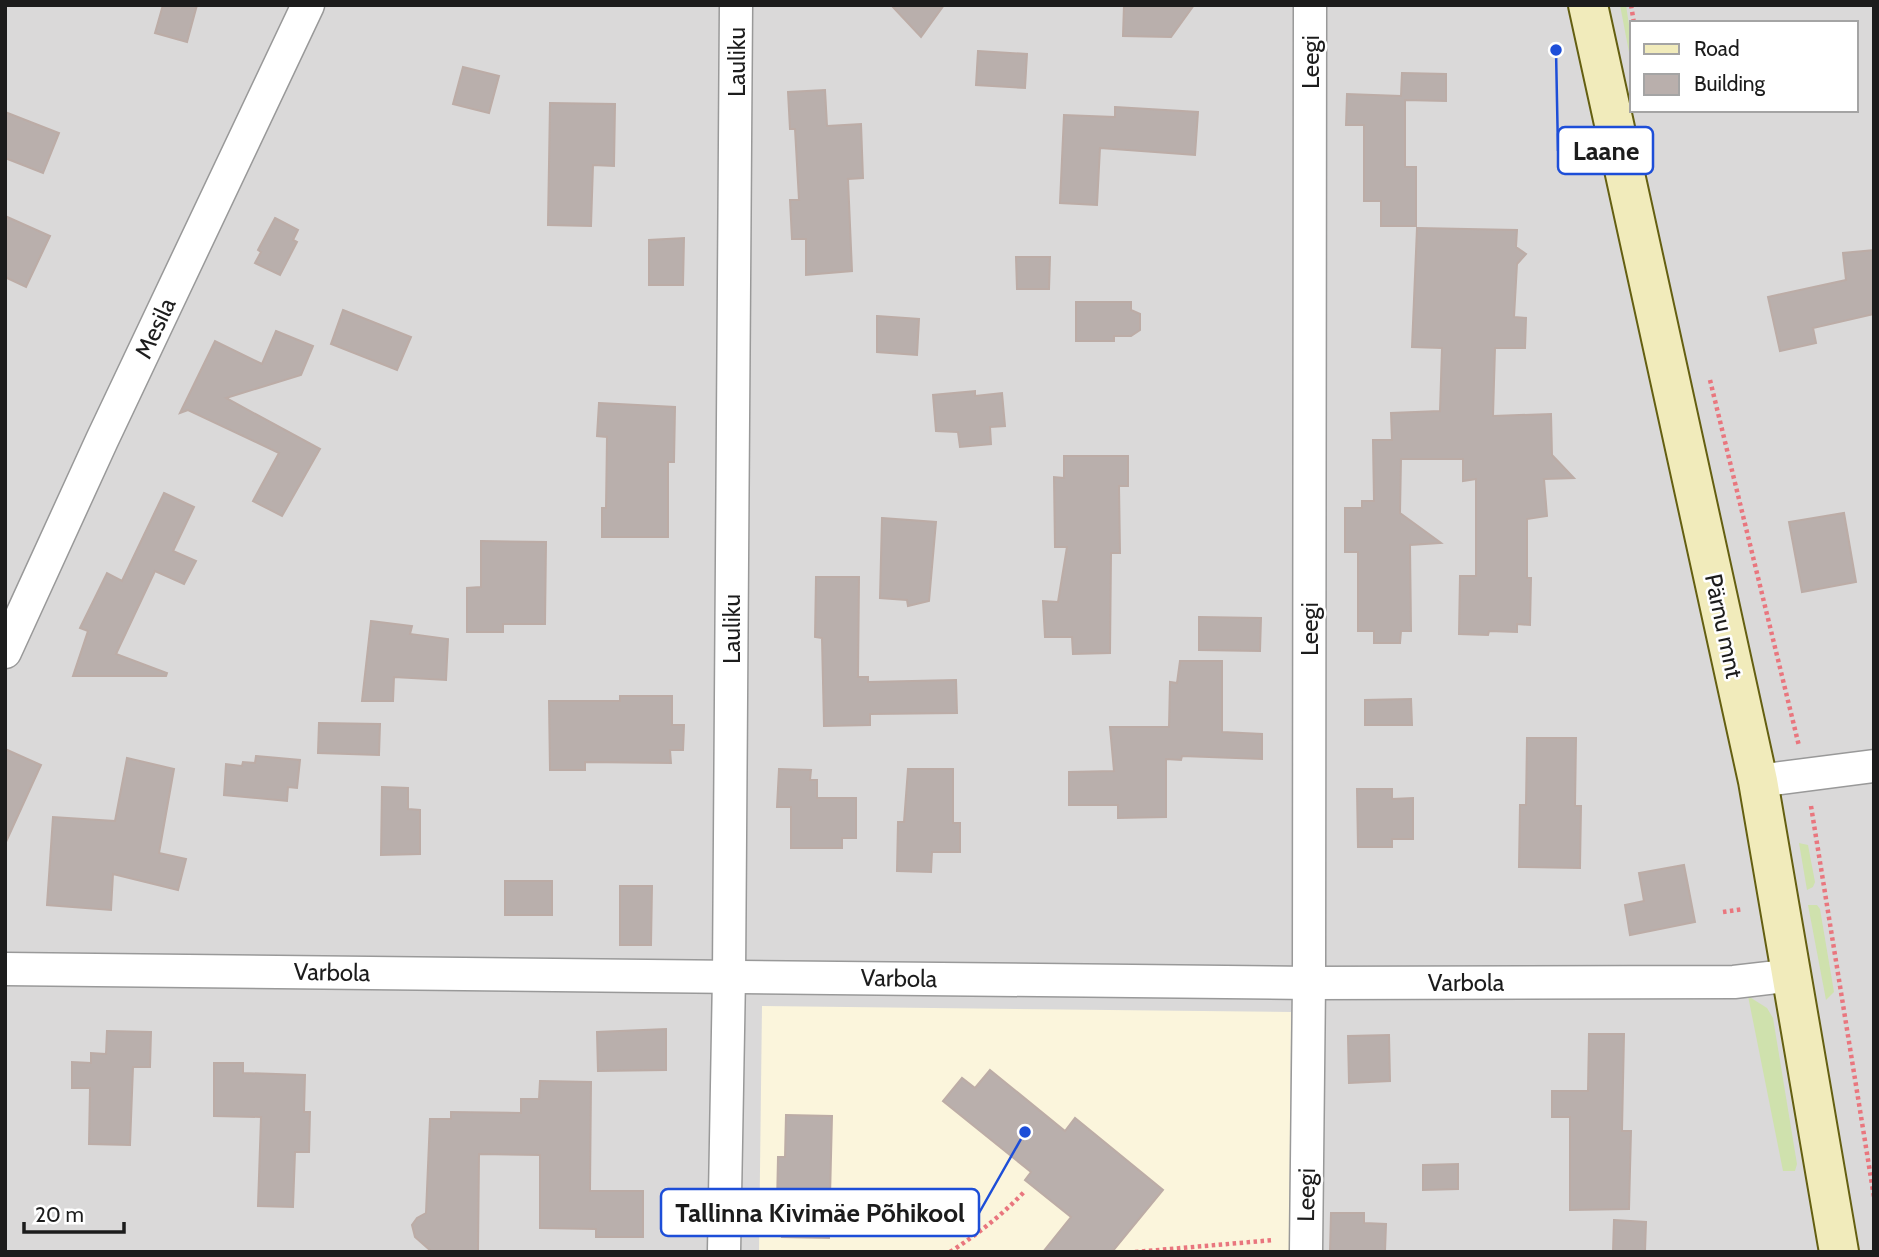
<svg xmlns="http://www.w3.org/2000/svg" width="1879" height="1257" viewBox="0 0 1879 1257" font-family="Cabin,sans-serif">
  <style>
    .residential { fill: #dad9d9; fill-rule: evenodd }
    .education { fill: #fbf5dc }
    .grass { fill: #cfe1ad }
    .building { fill: #b9afac; stroke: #bcaca6; stroke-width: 2 }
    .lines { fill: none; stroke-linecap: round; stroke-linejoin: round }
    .street-casing { stroke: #999; stroke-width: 35 }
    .secondary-casing { stroke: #645f11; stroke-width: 42 }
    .path { stroke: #e9767e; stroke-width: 4.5; stroke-dasharray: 3.5 3.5; stroke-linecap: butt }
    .street { stroke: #fff; stroke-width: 32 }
    .secondary { stroke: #f1ebbb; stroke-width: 38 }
    .labels { text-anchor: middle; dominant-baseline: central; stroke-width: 5; stroke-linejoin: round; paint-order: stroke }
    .street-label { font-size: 24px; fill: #1c1c1c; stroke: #fff }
    .leader { fill: none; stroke: #1d4ed8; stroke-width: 2.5 }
    .callout-dot { fill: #1d4ed8; stroke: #fff; stroke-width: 2.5 }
    .callout { fill: #fff; stroke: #1d4ed8; stroke-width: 2.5 }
    .callout-label { font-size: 26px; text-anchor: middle; font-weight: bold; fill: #1c1c1c }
  </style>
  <rect width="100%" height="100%" fill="#ece7e2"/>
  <path class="residential" d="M5,5H1874V1252H5ZM1632,23H1856V110H1632Z"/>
  <path class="education" d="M762,1006L1291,1012L1289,1252H759Z"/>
  <g class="grass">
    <path d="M1620,5H1626L1632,45V68Z"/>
    <path d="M1799,843L1808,845L1815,882L1813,887L1807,890Z"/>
    <path d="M1808,905H1817L1820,909L1834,992L1826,1000Z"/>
    <path d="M1748,996L1767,1008L1773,1018L1797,1164L1795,1171H1783Z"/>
  </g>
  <g class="building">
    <path d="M163,5H197L187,42L155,33Z"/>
    <path d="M891,5H944L921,37Z"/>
    <path d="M1124,5H1194L1171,37L1123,36Z"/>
    <path d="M978,51L1027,54L1025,88L976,85Z"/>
    <path d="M463,67L499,76L489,113L453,104Z"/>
    <path d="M1402,73L1446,74V101L1405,100V167H1416V226H1381V201H1364V125H1346L1347,94L1401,96Z"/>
    <path d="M825,90L827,126L861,124L863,178L848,179L852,271L806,275V239H792L790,200H799L795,129H790L788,92Z"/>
    <path d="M550,103L615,104L614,166L593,165L591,226L548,225Z"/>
    <path d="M1115,107L1198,112L1195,155L1100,148L1097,205L1060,203L1064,115L1115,117Z"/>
    <path d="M5,112L59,133L43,173L5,158Z"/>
    <path d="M5,216L50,236L26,287L5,277Z"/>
    <path d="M275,218L298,230L293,240L297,242L280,275L255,263L261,252L258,250Z"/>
    <path d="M1417,228L1517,230L1516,247L1526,254L1517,264L1514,317L1526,318L1525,348H1495L1493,416L1551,414L1552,455L1574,478L1544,479L1547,516L1527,519V578H1531L1530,625L1517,624V632L1489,631L1488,635L1459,634L1460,576H1476V479L1463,481V459H1401L1400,513L1441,543L1410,545L1411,631H1401L1400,643H1374V631H1358V552H1345V508H1362V501H1374L1373,440H1392L1391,413L1440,411L1442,348L1412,347Z"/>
    <path d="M684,238L683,285H649V240Z"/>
    <path d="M1874,250V314L1813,328L1816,343L1780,351L1768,297L1846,280L1843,253Z"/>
    <path d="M1016,257H1050L1049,289H1017Z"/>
    <path d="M1076,302H1131V310L1140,314V330L1131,336H1114V341H1076Z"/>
    <path d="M343,310L411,337L397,370L331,344Z"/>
    <path d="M877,316L919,319L917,355L877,352Z"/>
    <path d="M276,331L313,346L301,375L226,398L320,449L282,516L253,501L279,453L188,410L180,413L215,341L262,364Z"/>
    <path d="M975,391V396L1002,393L1005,426L990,427L991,444L960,447L958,432L936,431L933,395Z"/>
    <path d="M599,403L675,407L674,462H668V537H602V508H606L607,437L597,436Z"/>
    <path d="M1064,456H1128V486H1119L1120,553H1111L1110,653L1073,654L1072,637H1045L1043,601L1058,602L1067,547H1055L1054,477L1064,478Z"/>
    <path d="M164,493L194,507L173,551L196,561L184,584L155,571L116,654L167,673L166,676H73L88,631L80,628L107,573L122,581Z"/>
    <path d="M1844,513L1856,582L1802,592L1789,522Z"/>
    <path d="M882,518L936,522L929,601L908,606L907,600L880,598Z"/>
    <path d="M481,541L546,542L545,624H503V632H467V588L481,587Z"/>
    <path d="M816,577H859L858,677H868V682L956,680L957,713L870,714V725L824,726L822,638L815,637Z"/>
    <path d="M1199,617L1261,618L1260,651L1199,650Z"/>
    <path d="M371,621L412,626L410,634L448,639L446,680L394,677L393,701H362Z"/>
    <path d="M1180,661H1222V732L1262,734V759L1182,756L1181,760L1166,759V817L1118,818V805H1069V772L1114,771L1110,727H1169L1170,682L1177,683Z"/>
    <path d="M620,696H672V725H684L683,750H670L671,763L585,762V770H550L549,701H620Z"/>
    <path d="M1411,699L1412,725H1365V700Z"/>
    <path d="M319,723L380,724L379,755L318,753Z"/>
    <path d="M1527,738H1576L1575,806H1581L1580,868L1519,867L1520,805H1526Z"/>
    <path d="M5,749L41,765L5,844Z"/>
    <path d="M256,756L300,760L297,788L288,787L287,801L224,795L226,764L242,766L243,762L255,763Z"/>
    <path d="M127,758L174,769L159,853L186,859L178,890L113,874L111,910L47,905L53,817L115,821Z"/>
    <path d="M779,769L811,770L810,780H817V798H856V838H842V848H791V807H777Z"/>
    <path d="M908,769H953V823H960V852H932L931,872L897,871L898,822H904Z"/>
    <path d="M382,787L408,788V809L420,810V854L381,855Z"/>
    <path d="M1357,789H1392V799L1413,798V839H1392V847H1358Z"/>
    <path d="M1684,865L1695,922L1630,935L1625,905L1644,901L1639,873Z"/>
    <rect x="505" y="881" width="47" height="34"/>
    <path d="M620,886H652L651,945H620Z"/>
    <path d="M666,1029V1070L598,1071L597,1032Z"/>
    <path d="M107,1031L151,1032L150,1067H133L130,1145L89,1144L90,1088H72V1062L91,1063V1053L106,1054Z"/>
    <path d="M1589,1034H1624L1622,1131H1631L1629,1209L1570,1210V1117H1552V1091H1588Z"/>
    <path d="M1389,1035L1390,1081L1349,1083L1348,1036Z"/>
    <path d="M214,1063H243V1073L305,1075L304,1112H310L309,1152H295L293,1207L258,1206L261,1117L214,1116Z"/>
    <path d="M990,1070L1065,1131L1075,1118L1163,1190L1112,1252H1043L1071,1217L1025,1180L1031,1172L943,1101L962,1078L975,1088Z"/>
    <path d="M540,1081L591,1082L590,1191H643V1237H596V1229L540,1228V1155L479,1154L478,1252H432L415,1237L412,1225L417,1218L426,1213L430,1119H451V1112L521,1113V1099H539Z"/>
    <path d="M786,1115L832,1116L829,1238L782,1237L783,1205H777L778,1157H785Z"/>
    <path d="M1458,1164V1189L1423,1190V1165Z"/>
    <path d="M1331,1213H1364V1223L1386,1224L1385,1252H1330Z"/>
    <path d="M1614,1220L1646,1222L1645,1252H1613Z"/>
  </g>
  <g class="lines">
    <g class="street-casing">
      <g id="street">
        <path d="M5,652L102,440L308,5"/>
        <path d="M1758,781L1874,766"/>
        <path d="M5,969L1309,983L1734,982L1793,975"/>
        <path d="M724,1252L729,976L736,5"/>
        <path d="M1306,1252L1309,983L1310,5"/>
      </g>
    </g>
    <g class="secondary-casing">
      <path id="secondary" d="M1588,5L1758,781L1839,1252"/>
    </g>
    <g class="path">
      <path d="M1631,5L1634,23"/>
      <path d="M1710,380L1799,746"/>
      <path d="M1811,806L1874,1197"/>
      <path d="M1723,912L1743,909"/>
      <path d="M950,1252C978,1234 1002,1215 1025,1191"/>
      <path d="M1135,1252L1274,1240"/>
    </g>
    <use href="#street" class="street"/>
    <use href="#secondary" class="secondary"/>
  </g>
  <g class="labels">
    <g class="street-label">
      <text transform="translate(736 62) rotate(-90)">Lauliku</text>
      <text transform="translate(1310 62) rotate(-90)">Leegi</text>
      <text transform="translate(155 328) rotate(-65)">Mesila</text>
      <text transform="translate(1724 626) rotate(78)">Pärnu mnt</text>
      <text transform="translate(731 629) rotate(-90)">Lauliku</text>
      <text transform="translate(1309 629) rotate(-90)">Leegi</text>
      <text transform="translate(332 972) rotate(1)">Varbola</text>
      <text transform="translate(899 978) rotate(1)">Varbola</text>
      <text x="1466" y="982">Varbola</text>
      <text transform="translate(1306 1195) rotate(-89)">Leegi</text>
    </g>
  </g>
  <path class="leader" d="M1556 50L1558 151M1025 1132L979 1213"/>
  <g class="callout-dot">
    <circle cx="1556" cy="50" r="7"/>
    <circle cx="1025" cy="1132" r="7"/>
  </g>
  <g class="callout">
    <rect x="1558" y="127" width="95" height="47" rx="7"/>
    <rect x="661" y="1189" width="318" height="47" rx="7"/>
  </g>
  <g class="callout-label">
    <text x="1606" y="160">Laane</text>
    <text x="820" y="1222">Tallinna Kivimäe Põhikool</text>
  </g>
  <rect width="1879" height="1257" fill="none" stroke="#1c1c1c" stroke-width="14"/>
  <rect x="1630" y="21" width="228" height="91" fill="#ffffff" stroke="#a4a4a4" stroke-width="2"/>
  <rect x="1644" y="44" width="35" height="10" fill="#f1ebbb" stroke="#a4a4a4" stroke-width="2"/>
  <text x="1694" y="56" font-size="21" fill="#1c1c1c">Road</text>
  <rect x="1644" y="74" width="35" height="21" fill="#b9afac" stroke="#a4a4a4" stroke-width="2"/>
  <text x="1694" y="91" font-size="21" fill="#1c1c1c">Building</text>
  <path d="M24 1222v10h100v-10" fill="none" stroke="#1c1c1c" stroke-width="3.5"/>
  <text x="35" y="1222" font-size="21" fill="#1c1c1c" stroke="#ffffff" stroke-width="5" paint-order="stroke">20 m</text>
</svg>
